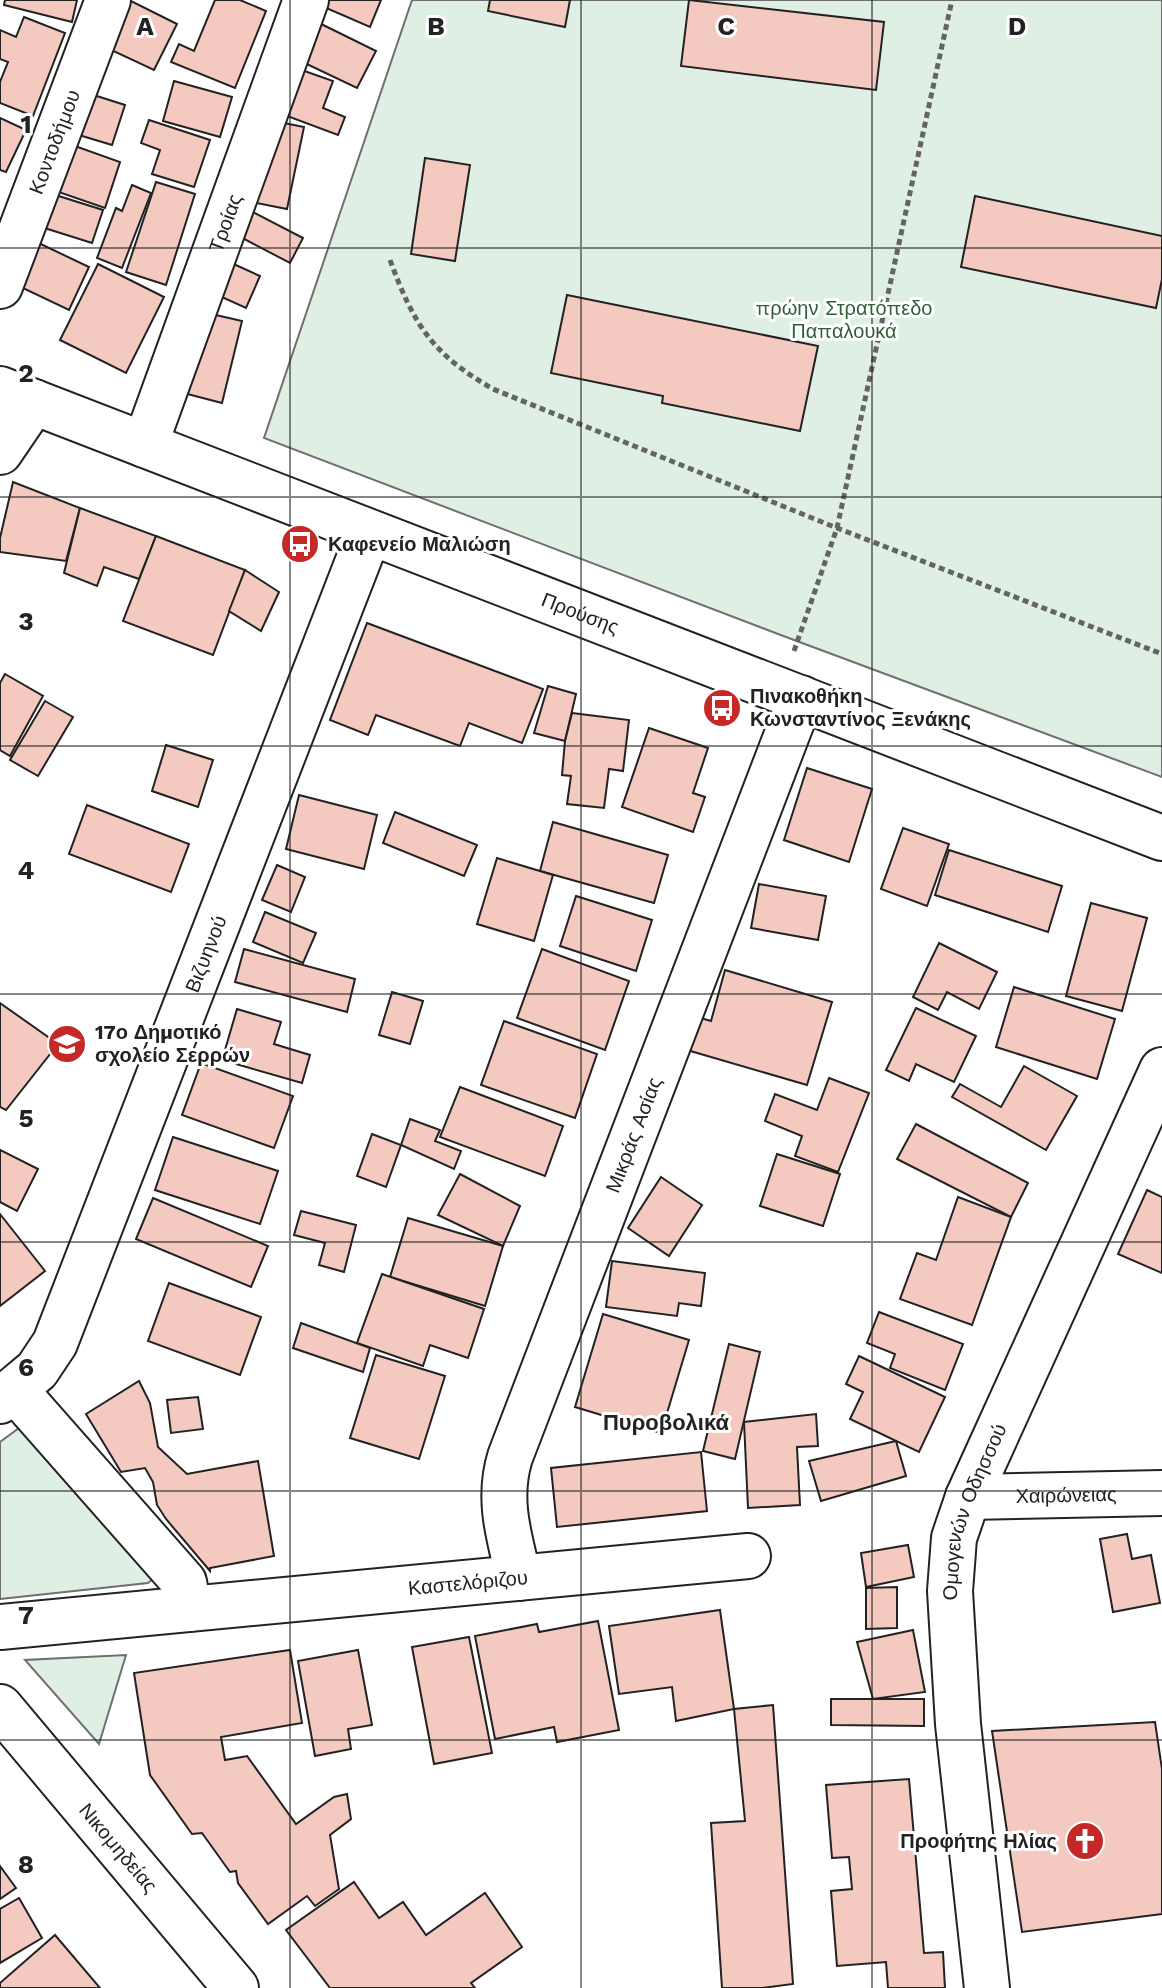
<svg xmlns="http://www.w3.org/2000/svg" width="1162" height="1988" viewBox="0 0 1162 1988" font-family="'Work Sans',sans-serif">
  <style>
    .green { fill: #e0efe3; stroke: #6f6f6f; stroke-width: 2 }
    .building { fill: #f3c9c0; stroke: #222; stroke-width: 2 }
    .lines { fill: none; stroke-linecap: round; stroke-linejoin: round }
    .minor-casing { stroke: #222; stroke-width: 48 }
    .major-casing { stroke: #222; stroke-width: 48 }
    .path { stroke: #646464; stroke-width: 5; stroke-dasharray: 6 4; stroke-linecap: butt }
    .minor { stroke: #fff; stroke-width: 44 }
    .major { stroke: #fff; stroke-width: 44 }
    .grid { fill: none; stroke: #222; stroke-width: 2; stroke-opacity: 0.55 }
    .labels { text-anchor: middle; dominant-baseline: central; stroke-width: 6; stroke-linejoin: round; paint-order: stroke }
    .street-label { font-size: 20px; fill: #222; stroke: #fff }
    .park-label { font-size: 20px; fill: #2f5e38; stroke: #fff }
    .poi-label { font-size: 20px; font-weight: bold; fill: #222; stroke: #fff; text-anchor: start }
    .neighbourhood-label { font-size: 22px; font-weight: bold; fill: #222; stroke: #fff }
    .grid-label { font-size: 26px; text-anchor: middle; font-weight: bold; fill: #222; stroke: #fff; stroke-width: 6; stroke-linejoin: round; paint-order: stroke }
  </style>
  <rect width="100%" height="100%" fill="#fff"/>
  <g class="green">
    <path d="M412,0H1162V777L786,637L264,438Z"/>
    <path d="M30,1420L153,1579L148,1583L0,1599V1442Z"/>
    <path d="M126,1655L99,1744L25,1660Z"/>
  </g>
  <g class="building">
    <path d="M5,0H77L72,22L4,5Z"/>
    <path d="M129,0L177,24L154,70L94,42Z"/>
    <path d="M215,0H240L266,11L235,88L171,62L179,44L194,51Z"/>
    <path d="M319,0H381L370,27L317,4Z"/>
    <path d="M490,0H570L565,27L488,11Z"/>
    <path d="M689,0L884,22L876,90L681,66Z"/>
    <path d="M24,17L65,33L33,116L0,103V82L8,62L0,59V30L16,37Z"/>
    <path d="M311,19L376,51L357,88L292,57Z"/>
    <path d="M296,68L333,81L323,108L345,117L338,135L279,113Z"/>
    <path d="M174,81L232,97L220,137L163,121Z"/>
    <path d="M81,91L125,105L112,145L69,132Z"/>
    <path d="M0,118L26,130L6,172L0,170Z"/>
    <path d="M264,119L304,127L287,209L247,201Z"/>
    <path d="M149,120L210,140L194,187L152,174L160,150L141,143Z"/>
    <path d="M61,141L120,162L105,208L44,187Z"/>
    <path d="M425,158L470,165L455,261L411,254Z"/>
    <path d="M156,182L195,194L166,285L126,272Z"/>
    <path d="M132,185L151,193L122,268L97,258L116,208L122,211Z"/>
    <path d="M46,192L103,210L92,243L35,225Z"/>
    <path d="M975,196L1162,236V279L1156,308L961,267Z"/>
    <path d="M241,206L303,238L290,263L229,231Z"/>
    <path d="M26,237L89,267L69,310L6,280Z"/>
    <path d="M218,257L260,276L246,308L204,289Z"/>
    <path d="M98,264L164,297L126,373L60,340Z"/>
    <path d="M567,295L818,346L800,431L662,403L663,396L551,373Z"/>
    <path d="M194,310L242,321L222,403L172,390Z"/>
    <path d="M13,482L80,508L66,561L0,552V538Z"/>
    <path d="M80,508L156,536L139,579L104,567L97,586L64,573Z"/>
    <path d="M156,536L245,570L213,655L123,621Z"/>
    <path d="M245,570L279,592L261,631L229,611Z"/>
    <path d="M367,623L543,689L522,743L469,723L460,746L376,715L368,735L330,720Z"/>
    <path d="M5,674L43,696L10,756L0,750V683Z"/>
    <path d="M548,686L576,694L565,741L534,733Z"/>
    <path d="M45,701L73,717L38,776L10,760Z"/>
    <path d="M572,713L629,720L623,771L609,769L604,808L567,804L571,776L562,775L565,741Z"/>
    <path d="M649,728L708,748L693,793L705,797L693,832L622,807Z"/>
    <path d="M166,745L213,760L198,807L152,791Z"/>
    <path d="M807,768L872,789L849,862L784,840Z"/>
    <path d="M299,795L377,815L364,869L286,849Z"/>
    <path d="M87,805L189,844L171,892L69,854Z"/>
    <path d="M395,812L477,845L464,876L383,843Z"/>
    <path d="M553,822L668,855L654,903L540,871Z"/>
    <path d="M903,828L949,844L927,906L881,889Z"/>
    <path d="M949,850L1062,886L1048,932L935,895Z"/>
    <path d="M497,858L553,875L534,941L477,924Z"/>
    <path d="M277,865L305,877L291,912L262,900Z"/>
    <path d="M759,884L826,896L818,940L751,928Z"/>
    <path d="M576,896L652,920L636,971L560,946Z"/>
    <path d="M1091,903L1147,918L1122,1011L1066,996Z"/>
    <path d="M265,912L316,933L303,963L253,942Z"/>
    <path d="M939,943L997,972L979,1009L947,992L938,1010L913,997Z"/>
    <path d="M244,949L355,979L347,1012L235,982Z"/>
    <path d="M542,949L629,981L605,1050L517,1018Z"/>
    <path d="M725,970L832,1002L807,1085L687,1050L697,1017L711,1021Z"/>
    <path d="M1014,987L1115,1019L1097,1079L996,1047Z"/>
    <path d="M392,992L423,1001L410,1044L379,1035Z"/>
    <path d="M0,1003L58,1044L6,1110L0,1107Z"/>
    <path d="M916,1008L976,1036L954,1082L916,1064L909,1081L886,1070Z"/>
    <path d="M237,1009L281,1022L274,1044L310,1055L302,1083L222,1060Z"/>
    <path d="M504,1021L597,1054L575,1118L481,1085Z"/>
    <path d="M201,1063L293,1096L274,1148L182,1115Z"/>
    <path d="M1024,1066L1077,1096L1046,1150L952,1097L960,1084L1001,1107Z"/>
    <path d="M829,1078L869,1093L838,1172L795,1156L802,1136L765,1121L775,1094L817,1110Z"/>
    <path d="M460,1087L563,1126L545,1176L440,1137Z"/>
    <path d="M410,1119L440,1130L435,1141L461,1151L454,1169L401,1145Z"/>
    <path d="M916,1124L1028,1183L1011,1217L897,1159Z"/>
    <path d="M372,1134L401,1145L386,1187L357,1176Z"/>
    <path d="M173,1137L278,1171L260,1224L155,1190Z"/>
    <path d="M0,1150L38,1169L17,1211L0,1202Z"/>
    <path d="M777,1154L840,1174L823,1226L760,1206Z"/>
    <path d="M460,1174L520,1206L503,1246L438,1215Z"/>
    <path d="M661,1177L702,1205L669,1256L628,1228Z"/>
    <path d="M1147,1190L1162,1197V1273L1118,1254Z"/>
    <path d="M958,1197L1011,1217L972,1325L900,1299L917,1253L936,1260Z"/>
    <path d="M153,1198L268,1246L251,1287L136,1239Z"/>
    <path d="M301,1211L356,1225L344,1272L319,1265L325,1243L294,1235Z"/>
    <path d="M0,1214L45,1271L0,1306Z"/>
    <path d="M408,1218L503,1246L485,1306L390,1277Z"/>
    <path d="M612,1261L705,1273L701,1306L679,1303L677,1316L606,1307Z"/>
    <path d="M382,1274L484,1309L468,1358L430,1345L423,1366L357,1343Z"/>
    <path d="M169,1283L261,1317L240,1375L148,1341Z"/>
    <path d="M879,1312L963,1344L945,1390L890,1368L895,1354L867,1343Z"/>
    <path d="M603,1314L689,1340L661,1433L575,1407Z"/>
    <path d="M301,1323L370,1348L363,1372L293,1348Z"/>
    <path d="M729,1344L760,1352L735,1459L703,1451Z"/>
    <path d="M376,1355L445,1376L419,1459L350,1438Z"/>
    <path d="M859,1356L945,1397L919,1452L850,1419L863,1392L846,1384Z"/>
    <path d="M139,1381L150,1403L158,1447L187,1474L258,1461L274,1556L210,1568V1571L166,1519L157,1505L153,1482L145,1468L121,1472L86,1414Z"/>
    <path d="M198,1397L203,1429L171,1433L167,1400Z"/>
    <path d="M816,1414L818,1446L797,1447L800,1505L748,1508L744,1422Z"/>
    <path d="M896,1441L906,1476L821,1501L809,1461Z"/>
    <path d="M701,1452L707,1511L557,1527L551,1468Z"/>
    <path d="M1127,1534L1132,1559L1151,1555L1160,1603L1113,1612L1100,1539Z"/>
    <path d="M908,1545L914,1577L866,1587L861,1553Z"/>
    <path d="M897,1587V1628L866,1629V1588Z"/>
    <path d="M720,1610L734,1709L676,1721L672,1687L619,1694L609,1626Z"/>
    <path d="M598,1621L619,1730L557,1742L554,1727L495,1739L475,1636L537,1624L539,1632Z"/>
    <path d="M913,1630L925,1692L873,1699L857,1642Z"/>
    <path d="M469,1637L492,1753L434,1764L412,1647Z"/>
    <path d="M290,1650L302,1723L221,1737L225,1760L247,1756L296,1824L334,1797L347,1794L351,1819L330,1835L339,1889L315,1906L307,1896L268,1924L238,1883L236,1871L230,1872L202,1833L192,1834L150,1775L134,1673Z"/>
    <path d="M358,1650L372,1725L348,1729L351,1749L315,1756L298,1661Z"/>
    <path d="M831,1699H924V1726L831,1725Z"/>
    <path d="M773,1705L793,1984L762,1988H722L711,1823L745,1821L734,1709Z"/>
    <path d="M1155,1722L1162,1769V1914L1022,1932L992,1731Z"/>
    <path d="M909,1779L924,1953L943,1952L945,1988H888L886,1962L837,1966L831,1891L852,1889L849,1857L832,1858L826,1785Z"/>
    <path d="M0,1866L16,1888L0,1899Z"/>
    <path d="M354,1882L379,1918L403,1902L426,1935L485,1893L522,1947L471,1983L475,1988H330L286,1930Z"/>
    <path d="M19,1898L42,1938L0,1963V1909Z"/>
    <path d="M55,1935L100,1988H0V1983Z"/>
  </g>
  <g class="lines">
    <g class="minor-casing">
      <g id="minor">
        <path id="s1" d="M0,286L108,0"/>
        <path id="s2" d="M145,445L306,0"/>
        <path d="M0,452L34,402"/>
        <path d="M15,1390L184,1582L189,1609"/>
        <path id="s3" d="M0,1401L37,1370L55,1343L369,533"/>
        <path id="s4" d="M968,1497L1162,1493"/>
        <path id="s5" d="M519,1578C509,1537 497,1499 510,1457L801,698"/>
        <path id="s6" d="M0,1627L748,1556"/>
        <path id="s7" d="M0,1707L236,1988"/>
        <path id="s8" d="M987,1988L958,1724L950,1591L954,1538L968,1497L1162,1070"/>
      </g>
    </g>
    <g class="major-casing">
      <g id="major">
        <path id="s9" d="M0,389L1162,838"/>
      </g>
    </g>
    <g class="path">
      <path d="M390,260C414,325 432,354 493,389L837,528L1162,654"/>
      <path d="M794,651L837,528L952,0"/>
    </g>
    <use href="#minor" class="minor"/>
    <use href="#major" class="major"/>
  </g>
  <path class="grid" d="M290,0V1988M581,0V1988M872,0V1988M0,248H1162M0,497H1162M0,746H1162M0,994H1162M0,1242H1162M0,1491H1162M0,1740H1162"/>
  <defs>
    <g id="bus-disc" transform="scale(2)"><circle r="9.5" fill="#c62828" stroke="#fff"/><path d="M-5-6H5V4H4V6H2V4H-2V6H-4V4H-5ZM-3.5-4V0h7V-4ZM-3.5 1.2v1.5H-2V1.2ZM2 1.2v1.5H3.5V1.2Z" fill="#fff"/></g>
    <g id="school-disc" transform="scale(2)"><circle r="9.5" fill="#c62828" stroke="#fff"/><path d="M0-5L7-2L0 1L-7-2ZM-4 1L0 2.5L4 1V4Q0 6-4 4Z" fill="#fff"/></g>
    <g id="church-disc" transform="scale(2)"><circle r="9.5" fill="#c62828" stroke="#fff"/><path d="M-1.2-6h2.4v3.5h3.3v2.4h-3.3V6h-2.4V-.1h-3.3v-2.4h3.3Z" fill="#fff"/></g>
  </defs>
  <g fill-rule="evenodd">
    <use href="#bus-disc" x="300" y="544"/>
    <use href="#bus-disc" x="722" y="708"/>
    <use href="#school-disc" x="67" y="1044"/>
    <use href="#church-disc" x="1085" y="1841"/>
  </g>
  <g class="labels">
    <g class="street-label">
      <text stroke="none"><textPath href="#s1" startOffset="154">Κοντοδήμου</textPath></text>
      <text stroke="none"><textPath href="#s2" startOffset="236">Τροίας</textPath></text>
      <text stroke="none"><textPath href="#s9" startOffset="622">Προύσης</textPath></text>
      <text stroke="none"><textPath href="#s3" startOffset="498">Βιζυηνού</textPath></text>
      <text stroke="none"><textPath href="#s5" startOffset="468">Μικράς Ασίας</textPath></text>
      <text stroke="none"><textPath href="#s4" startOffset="98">Χαιρώνειας</textPath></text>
      <text stroke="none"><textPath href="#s8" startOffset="482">Ομογενών Οδησσού</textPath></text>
      <text stroke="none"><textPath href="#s6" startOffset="470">Καστελόριζου</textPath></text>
      <text stroke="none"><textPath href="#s7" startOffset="184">Νικομηδείας</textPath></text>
    </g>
    <g class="park-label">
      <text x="844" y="308">πρώην Στρατόπεδο<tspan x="844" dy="23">Παπαλουκά</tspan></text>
    </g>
    <g class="poi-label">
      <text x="328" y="544">Καφενείο Μαλιώση</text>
      <text x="750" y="696">Πινακοθήκη<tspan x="750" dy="23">Κωνσταντίνος Ξενάκης</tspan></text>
      <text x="95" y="1032">17ο Δημοτικό<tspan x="95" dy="23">σχολείο Σερρών</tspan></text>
      <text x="1057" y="1841" text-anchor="end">Προφήτης Ηλίας</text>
    </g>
    <g class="neighbourhood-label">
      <text x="666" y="1422">Πυροβολικά</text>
    </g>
  </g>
  <g class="grid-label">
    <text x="145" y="35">A</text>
    <text x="436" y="35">B</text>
    <text x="726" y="35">C</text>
    <text x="1017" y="35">D</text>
    <text x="26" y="133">1</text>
    <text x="26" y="382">2</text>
    <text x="26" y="630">3</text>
    <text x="26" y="879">4</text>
    <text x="26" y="1127">5</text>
    <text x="26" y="1376">6</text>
    <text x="26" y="1624">7</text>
    <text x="26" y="1873">8</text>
  </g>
</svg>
